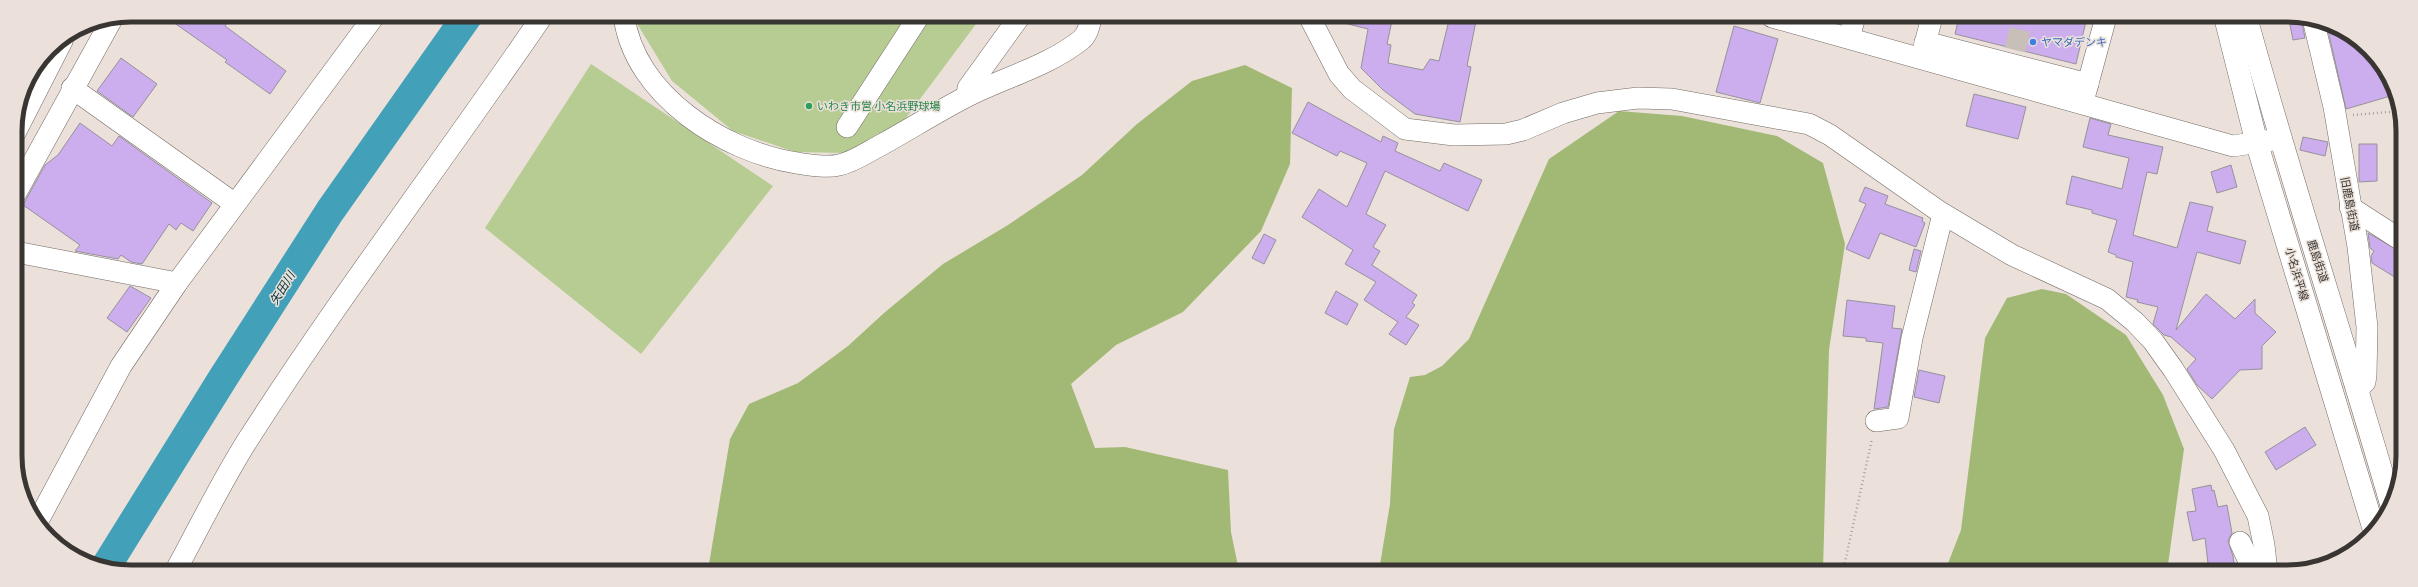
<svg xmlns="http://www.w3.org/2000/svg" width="2418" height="587" viewBox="0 0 2418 587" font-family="'PT Sans Narrow','Noto Sans JP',sans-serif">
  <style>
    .green { fill: #b7cc93 }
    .forest { fill: #a2b976 }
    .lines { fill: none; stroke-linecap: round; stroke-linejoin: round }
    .river { stroke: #42a1b8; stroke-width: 30 }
    .building { fill: #ccaded; stroke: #96929c }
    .minor-tunnel { stroke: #c7bfb8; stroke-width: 21; stroke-dasharray: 21 10; stroke-linecap: butt }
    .minor-casing { stroke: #716963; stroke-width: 22 }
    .major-casing { stroke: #716963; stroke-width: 23 }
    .highway-casing { stroke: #716963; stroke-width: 23 }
    .path { stroke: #a7a09a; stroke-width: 2.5; stroke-dasharray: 1 3; stroke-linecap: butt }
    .minor { stroke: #fff; stroke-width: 21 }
    .major { stroke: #fff; stroke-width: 22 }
    .highway { stroke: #fff; stroke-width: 22 }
    .shop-dot { fill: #3f7fe0; stroke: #ebe1da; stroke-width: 1.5 }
    .leisure-dot { fill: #2e9e5b; stroke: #ebe1da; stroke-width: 1.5 }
    .labels { text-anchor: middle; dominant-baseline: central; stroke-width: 3; stroke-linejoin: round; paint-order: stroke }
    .shop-label { font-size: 11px; fill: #366cbe; stroke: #ebe1da; text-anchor: start }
    .leisure-label { font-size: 11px; fill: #27864d; stroke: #ebe1da; text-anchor: start }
    .street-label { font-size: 11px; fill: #393532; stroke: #ebe1da }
    .water-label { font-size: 12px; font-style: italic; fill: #03313b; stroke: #ebe1da }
    .rim { fill: none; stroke: #393532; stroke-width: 5 }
  </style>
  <rect width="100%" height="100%" fill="#ebe1da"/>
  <g class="green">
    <path d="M635,16H982L891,138L845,153L795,152L733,131L672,81L636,22Z"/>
    <path d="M591,64L773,186L641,354L485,228Z"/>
  </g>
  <g class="forest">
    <path d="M1245,65L1292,88L1290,164L1261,231L1183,312L1116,345L1071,384L1095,448L1125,447L1228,470L1231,532L1239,571L708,570L730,439L749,404L798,383L848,346L884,313L943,264L1008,225L1082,175L1137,124L1192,81Z"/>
    <path d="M1619,111L1682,116L1777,136L1823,163L1845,244L1829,350L1823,571H1379L1390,504L1394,429L1410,377L1425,375L1442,366L1469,339L1549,159Z"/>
    <path d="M2042,289L2066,294L2126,335L2163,395L2184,449L2167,572L1945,571L1961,530L1985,338L2007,298Z"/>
  </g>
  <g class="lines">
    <path class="river" d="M105,568L223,378L330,211L468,15"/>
  </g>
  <g class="building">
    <path d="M163,15H233L225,26L286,71L270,94L225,62L227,60Z"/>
    <path d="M1336,16H1393L1387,44L1391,45L1388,63L1423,70L1430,59L1439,61L1450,16H1477L1467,66L1471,67L1460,122L1415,114L1383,90L1361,68L1368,29L1336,21Z"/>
    <path d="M1959,17H2087L2076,64L1955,34Z"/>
    <path d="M2302,23L2305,38L2293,40L2290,25Z"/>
    <path d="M1734,26L1778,39L1760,103L1716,92Z"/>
    <path d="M2327,26L2369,49L2394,95L2346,109Z"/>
    <path d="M121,58L157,84L133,117L97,91Z"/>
    <path d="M1974,94L2026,107L2018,139L1966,126Z"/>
    <path d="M1308,102L1381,142L1383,136L1398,143L1395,151L1440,171L1444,163L1482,180L1468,211L1385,171L1366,214L1386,225L1373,247L1380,251L1372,265L1417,295L1412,303L1415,305L1406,317L1419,325L1406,345L1389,334L1398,322L1364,300L1376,282L1345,264L1353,250L1302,217L1319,189L1347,207L1367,163L1340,151L1337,156L1292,133Z"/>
    <path d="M2090,118L2111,124L2108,135L2163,147L2157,174L2147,172L2133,235L2177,248L2190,202L2213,207L2207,231L2246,241L2240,264L2197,252L2176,330L2206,294L2235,319L2255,299V313L2276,332L2262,346V369L2240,370L2212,399L2197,385L2187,369L2196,359L2171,337L2164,335L2153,324L2158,307L2137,302L2138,300L2126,297L2133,262L2116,257V255L2108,252L2117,220L2092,213V210L2066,204L2072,176L2122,189L2129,158L2083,147Z"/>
    <path d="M80,123L112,146L119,136L212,203L193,231L181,223L176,230L169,224L142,264L131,262L121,255L118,259L75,251L80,245L23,205L45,165L58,155Z"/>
    <path d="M2303,137L2328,142L2325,156L2300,150Z"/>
    <path d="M2359,144H2377V181L2359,182Z"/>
    <path d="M2231,165L2237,187L2217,193L2211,172Z"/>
    <path d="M1865,187L1888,196L1885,204L1923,218L1922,221L1925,223L1916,247L1880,233L1869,259L1846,249L1866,204L1859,201Z"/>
    <path d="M2368,233L2401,252V281L2372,263L2371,256L2374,251L2370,248Z"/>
    <path d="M1264,234L1276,240L1264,264L1252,258Z"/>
    <path d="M1914,249L1921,251L1916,272L1909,270Z"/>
    <path d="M130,286L151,298L127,332L107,318Z"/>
    <path d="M1336,291L1358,304L1347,325L1325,313Z"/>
    <path d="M1847,300L1895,306L1892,328L1902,329L1888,407L1874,409L1883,343L1866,341V338L1843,336Z"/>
    <path d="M1919,370L1945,376L1939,403L1914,397Z"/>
    <path d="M2305,427L2316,445L2276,470L2265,452Z"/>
    <path d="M2211,485L2212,491L2214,490L2218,507L2227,505L2232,533L2228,541L2233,556L2235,572H2209L2205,538L2193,541L2187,512L2196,511L2192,489Z"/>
  </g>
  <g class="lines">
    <path class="minor-tunnel" d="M2015,50L2023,17"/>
    <g class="minor-casing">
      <g id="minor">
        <path d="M624,16C634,95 724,152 797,163C810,165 826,168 839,165C854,162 869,151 883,144C910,129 937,112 964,98C1002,78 1047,67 1081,40C1088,34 1090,25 1091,16"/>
        <path d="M1309,16L1339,74L1352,89L1405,129L1454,135L1506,134L1523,130L1563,113L1597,103L1638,98L1672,99L1809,124L1830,135L1940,212L2012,255L2107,299L2135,322L2153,341L2173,369L2224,450L2258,516L2264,545L2267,572"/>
        <path d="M1772,17L2233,146L2279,139"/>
        <path d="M2313,19L2334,107L2358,247L2367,327L2366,375L2365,382L2358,389"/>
        <path d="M1849,37L1855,17"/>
        <path d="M1925,42L2088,84"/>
        <path d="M1922,55L1932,17"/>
        <path d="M72,88L235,204"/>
        <path d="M967,96L968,88L1020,16"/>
        <path d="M2084,98L2106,17"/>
        <path d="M847,127L919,16"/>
        <path d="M16,193L112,19"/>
        <path d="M2350,207L2401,240"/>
        <path d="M16,252L177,283"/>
        <path d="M1876,421L1898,418L1912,338L1943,214"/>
        <path d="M39,519L121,366L177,283L375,15"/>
        <path d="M2240,542L2254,572"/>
        <path d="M176,570C200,526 222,480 249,438C342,293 446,157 543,15"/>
      </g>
    </g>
    <g class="major-casing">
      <g id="major">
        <path d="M2225,17L2257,144L2374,530"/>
        <path d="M2246,17C2291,181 2344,341 2391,504"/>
      </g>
    </g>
    <g class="highway-casing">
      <path id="highway" d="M15,132L62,40"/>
    </g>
    <g class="path">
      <path d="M2353,115L2401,111"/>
      <path d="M1843,571L1872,439"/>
    </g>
    <use href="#minor" class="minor"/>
    <use href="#major" class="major"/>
    <use href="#highway" class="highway"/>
  </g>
  <circle class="shop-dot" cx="2033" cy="42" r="4"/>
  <circle class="leisure-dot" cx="809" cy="106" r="4"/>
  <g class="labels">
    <g class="shop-label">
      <text x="2041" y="42">ヤマダデンキ</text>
    </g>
    <g class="leisure-label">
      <text x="817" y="106">いわき市営 小名浜野球場</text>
    </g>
    <g class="street-label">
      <text transform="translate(2350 204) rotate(79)">旧鹿島街道</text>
      <text transform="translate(2318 261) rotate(72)">鹿島街道</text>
      <text transform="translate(2297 274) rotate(73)">小名浜平線</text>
    </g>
    <g class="water-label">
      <text transform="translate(282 288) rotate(-58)">矢田川</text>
    </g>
  </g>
  <path d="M0 0H2418V587H0ZM131 22H2287A109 109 0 0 1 2396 131V456A109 109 0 0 1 2287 565H131A109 109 0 0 1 22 456V131A109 109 0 0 1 131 22Z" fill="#ebe1da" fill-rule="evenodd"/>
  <path class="rim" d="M131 22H2287A109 109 0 0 1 2396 131V456A109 109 0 0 1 2287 565H131A109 109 0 0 1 22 456V131A109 109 0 0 1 131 22Z"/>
</svg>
